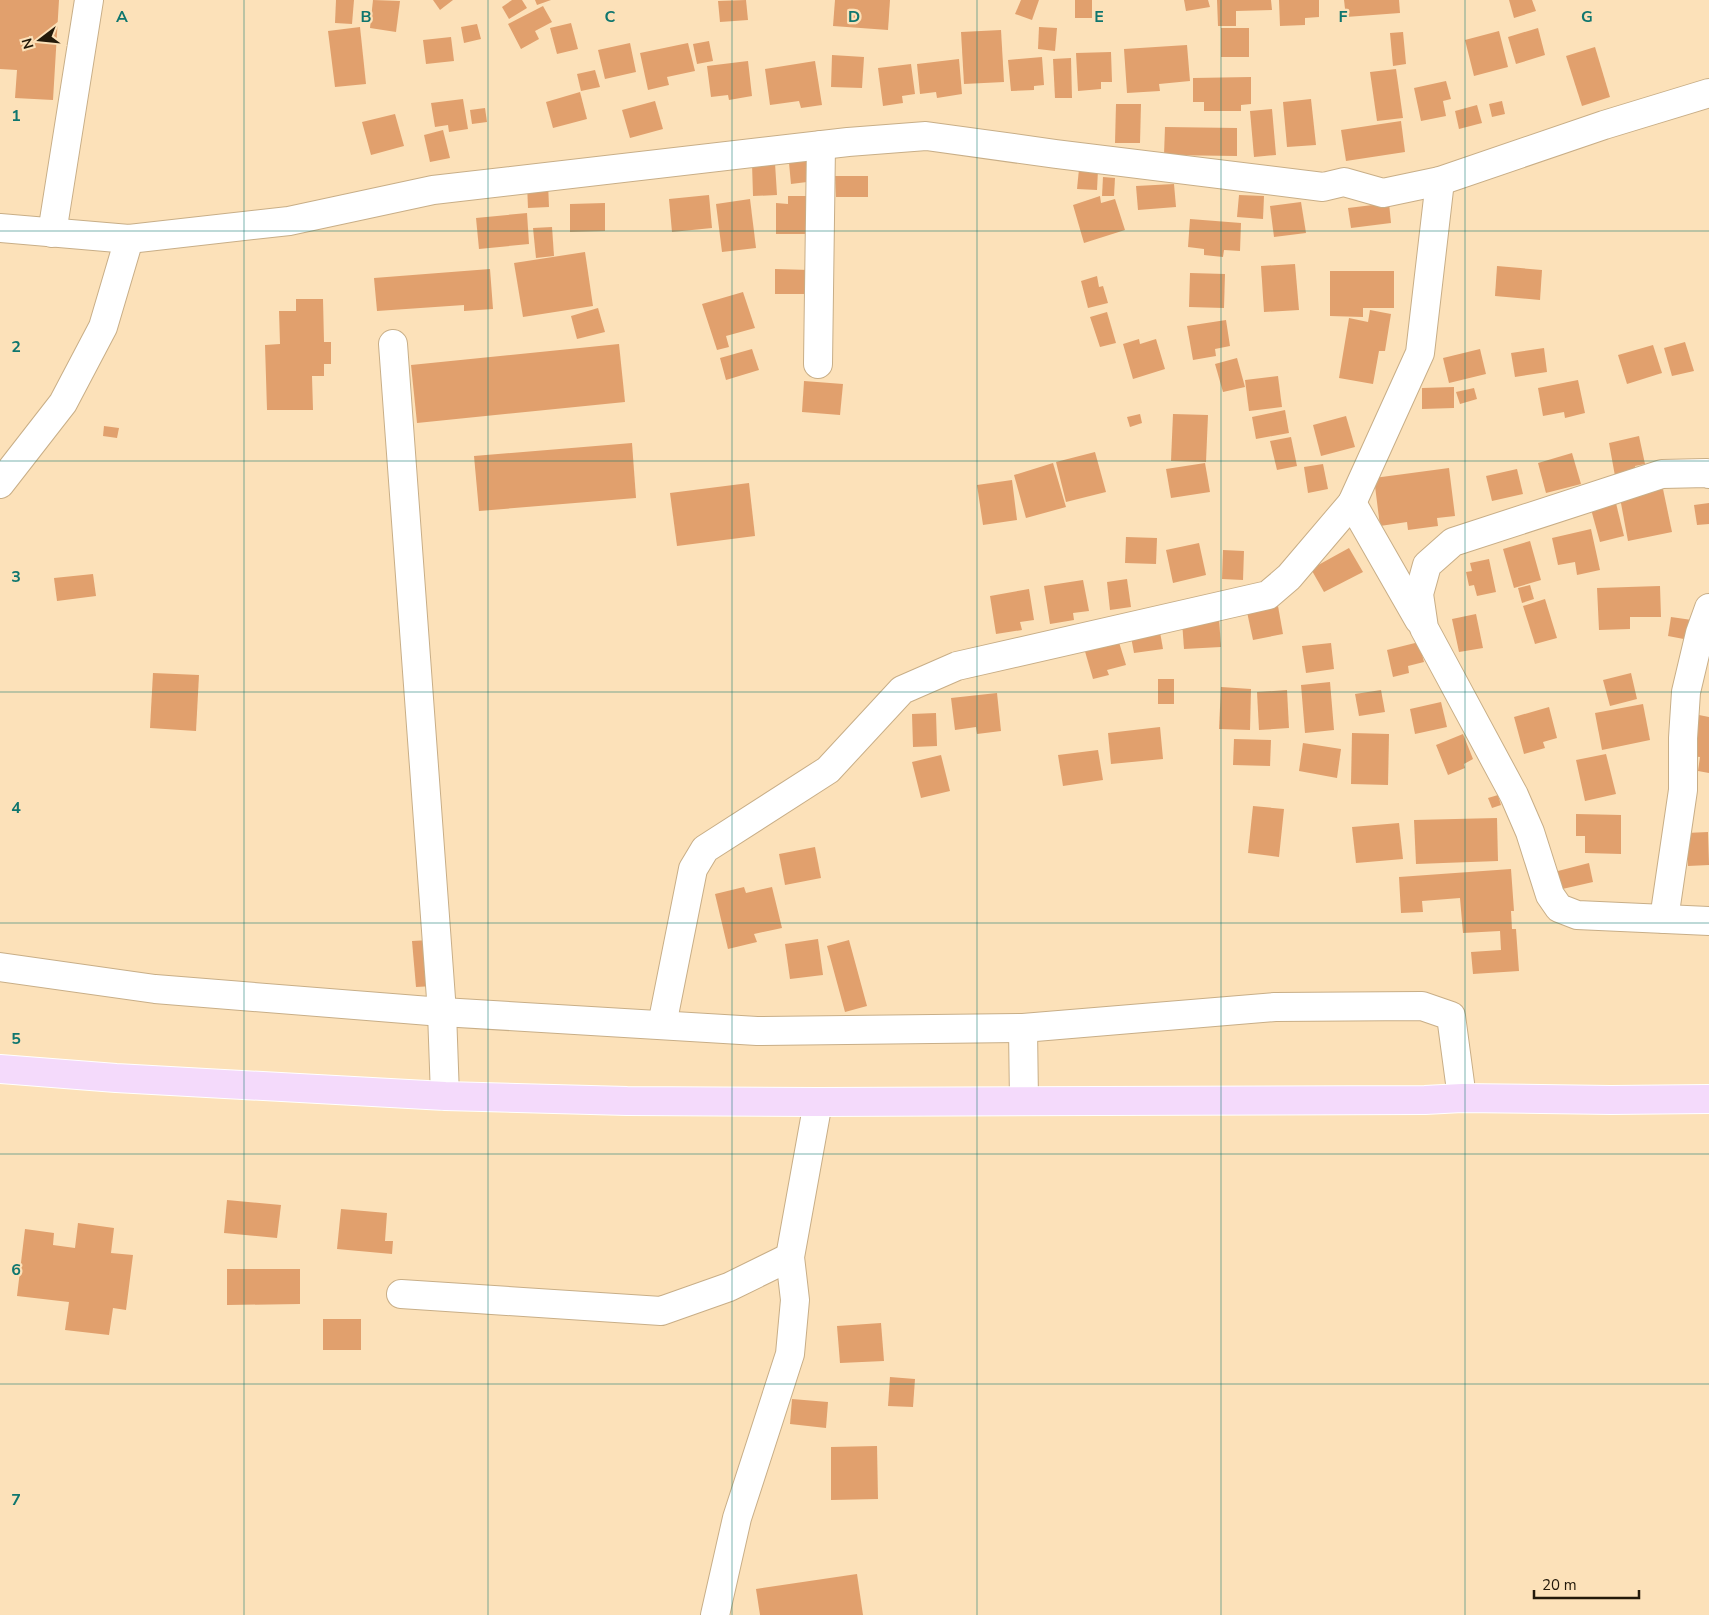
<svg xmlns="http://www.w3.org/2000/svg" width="1709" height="1615" viewBox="0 0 1709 1615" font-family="'Nunito Sans',sans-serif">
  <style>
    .building { fill: #e1a06d }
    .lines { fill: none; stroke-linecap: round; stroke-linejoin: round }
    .minor-casing { stroke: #c8ae87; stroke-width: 30 }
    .major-casing { stroke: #fff; stroke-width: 30 }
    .minor { stroke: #fff; stroke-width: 28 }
    .major { stroke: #f4dafb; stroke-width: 28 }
    .grid { fill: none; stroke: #0f766e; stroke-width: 1; stroke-opacity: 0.55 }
    .grid-label { font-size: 16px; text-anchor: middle; font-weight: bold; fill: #0f766e; stroke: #fce1b9; stroke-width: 4.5; stroke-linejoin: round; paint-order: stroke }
  </style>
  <rect width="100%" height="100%" fill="#fce1b9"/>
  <g class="building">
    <path d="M0,0H59L53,100L15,98L17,70L0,69Z"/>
    <path d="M336,0H354L352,24L335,23Z"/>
    <path d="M373,0L400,1L396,32L370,28Z"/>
    <path d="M433,0H453L440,10Z"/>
    <path d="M512,0H522L527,8L509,19L502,7Z"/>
    <path d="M535,0H551L537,5Z"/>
    <path d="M746,0L748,20L720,22L718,1Z"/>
    <path d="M835,0H890L888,30L833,26Z"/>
    <path d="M1021,0H1039L1032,20L1015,14Z"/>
    <rect x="1075" y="0" width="17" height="18"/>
    <path d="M1184,0H1208L1210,7L1186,11Z"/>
    <path d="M1217,0H1271L1272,10L1236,11V26H1218Z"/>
    <path d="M1279,0H1319V17L1305,18V25L1280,26Z"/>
    <path d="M1344,0H1399L1400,13L1346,17Z"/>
    <path d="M1509,0H1532L1536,11L1514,18Z"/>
    <path d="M543,6L552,22L535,31L539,39L521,49L508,24Z"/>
    <path d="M571,23L578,49L557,54L550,28Z"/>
    <path d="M477,24L481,39L464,43L461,27Z"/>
    <path d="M360,27L366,84L335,87L328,31Z"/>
    <path d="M1039,27L1057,28L1055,51L1038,49Z"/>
    <rect x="1221" y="28" width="28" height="29"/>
    <path d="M1538,28L1545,55L1516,64L1508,37Z"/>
    <path d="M1001,30L1004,82L964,84L961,32Z"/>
    <path d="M1499,31L1508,67L1474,76L1465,40Z"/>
    <path d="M1403,32L1406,64L1393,66L1390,33Z"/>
    <path d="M451,37L454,61L426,64L423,40Z"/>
    <path d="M709,41L713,61L697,64L693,44Z"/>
    <path d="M630,43L636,72L605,79L598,50Z"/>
    <path d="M688,43L695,71L667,77L669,85L648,90L640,53Z"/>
    <path d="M1187,45L1190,81L1159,84L1160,91L1127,93L1124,49Z"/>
    <path d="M1595,47L1610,97L1582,106L1566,56Z"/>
    <path d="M1111,52L1112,82H1101V89L1078,91L1076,53Z"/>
    <path d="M832,55L864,57L862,88L831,87Z"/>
    <path d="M1042,57L1044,85L1034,86V90L1011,91L1008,60Z"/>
    <path d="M1071,58L1072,98H1055L1053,59Z"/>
    <path d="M959,59L962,94L937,98L936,92L920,94L917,64Z"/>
    <path d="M748,61L752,96L729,100L728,95L711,97L707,66Z"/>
    <path d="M815,61L822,105L801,108L799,101L770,105L765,69Z"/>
    <path d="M911,64L915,94L902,96L903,103L883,106L878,68Z"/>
    <path d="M1396,69L1403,118L1377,121L1370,72Z"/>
    <path d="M595,70L600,87L581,91L577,74Z"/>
    <path d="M1251,77V104L1241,105V111H1204V102H1193V78Z"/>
    <path d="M1446,81L1451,99L1443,101L1446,116L1421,121L1414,88Z"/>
    <path d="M580,92L587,119L553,128L546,102Z"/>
    <path d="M463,99L468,129L449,132L448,125L435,127L431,103Z"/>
    <path d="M1311,99L1316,145L1287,147L1283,102Z"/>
    <path d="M655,101L663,129L630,138L622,110Z"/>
    <path d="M1502,101L1505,114L1492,117L1489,104Z"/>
    <path d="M1116,104H1141L1140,143H1115Z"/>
    <path d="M1477,105L1482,123L1459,129L1455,111Z"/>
    <path d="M485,108L487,122L472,124L470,110Z"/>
    <path d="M1272,109L1276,155L1254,157L1250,111Z"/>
    <path d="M395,114L404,146L371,155L362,122Z"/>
    <path d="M1401,121L1405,152L1346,161L1341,130Z"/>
    <path d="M1165,127L1237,128V156L1164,155Z"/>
    <path d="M443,130L450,158L430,162L424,135Z"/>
    <path d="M813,160L815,181L791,184L789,163Z"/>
    <path d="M775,163L777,195L753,196L752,164Z"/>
    <path d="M1079,169L1098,170L1097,190L1077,189Z"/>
    <path d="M835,176H868V197H836Z"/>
    <path d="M1103,177L1115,178L1114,196H1102Z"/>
    <path d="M548,183L549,207L528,208L527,184Z"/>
    <path d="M1174,184L1176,207L1138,210L1136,186Z"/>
    <path d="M709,195L712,228L672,232L669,199Z"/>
    <path d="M1239,195L1264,196L1263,219L1237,217Z"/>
    <path d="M788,196H811V234H776V203L788,204Z"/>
    <path d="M1100,196L1101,203L1115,199L1125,230L1084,243L1073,205Z"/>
    <path d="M750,199L756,248L722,252L716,204Z"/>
    <path d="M1301,202L1306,233L1274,237L1270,206Z"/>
    <path d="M605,203V231L570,232V204Z"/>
    <path d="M1389,203L1391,223L1351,228L1348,208Z"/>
    <path d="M527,213L529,244L479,249L476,218Z"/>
    <path d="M1190,219L1241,223L1240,251L1224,250L1223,257L1204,255V249L1188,247Z"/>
    <path d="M552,227L554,256L536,258L533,228Z"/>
    <path d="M585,252L593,306L523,317L514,263Z"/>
    <path d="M1295,264L1299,310L1264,312L1261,266Z"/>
    <path d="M1497,266L1542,270L1540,300L1495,296Z"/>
    <path d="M490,269L493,309L464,311V305L377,311L374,278Z"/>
    <path d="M775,269L810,270V294H775Z"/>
    <path d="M1330,271H1394V308H1363V317L1330,316Z"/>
    <path d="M1190,273L1225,274L1224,308L1189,307Z"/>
    <path d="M1097,276L1099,287L1103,286L1108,303L1088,308L1081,281Z"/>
    <path d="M743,292L755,328L726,336L729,347L717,350L702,304Z"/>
    <path d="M296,299H323L324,342H331V364H324V376H312L313,410H267L265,345L280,344L279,311H296Z"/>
    <path d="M598,308L605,332L577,339L571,316Z"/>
    <path d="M1370,310L1391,314L1385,351H1379L1373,384L1339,378L1349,318L1368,322Z"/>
    <path d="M1107,312L1116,343L1100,347L1090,317Z"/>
    <path d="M1226,320L1230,346L1215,349L1216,356L1193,360L1187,326Z"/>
    <path d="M1139,339L1140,344L1156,339L1165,369L1133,379L1123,344Z"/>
    <path d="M1685,342L1694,371L1672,376L1664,348Z"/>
    <path d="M619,344L625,402L417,423L411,365Z"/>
    <path d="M1653,345L1662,373L1627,384L1618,355Z"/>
    <path d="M1544,348L1547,372L1515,377L1511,353Z"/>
    <path d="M752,349L759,370L726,380L720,358Z"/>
    <path d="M1480,349L1486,374L1449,383L1443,358Z"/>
    <path d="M1237,358L1245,387L1223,392L1215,364Z"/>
    <path d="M1278,376L1282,407L1249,411L1245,380Z"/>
    <path d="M1578,380L1585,413L1565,418L1564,412L1543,416L1538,388Z"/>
    <path d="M804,381L843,384L840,415L802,412Z"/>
    <path d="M1454,387V408L1422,409V388Z"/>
    <path d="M1474,388L1477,399L1460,404L1456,392Z"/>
    <path d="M1285,410L1289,433L1256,439L1252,417Z"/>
    <path d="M1140,414L1142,423L1130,427L1127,417Z"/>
    <path d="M1173,414L1208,415L1206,462L1171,461Z"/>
    <path d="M1346,416L1355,447L1321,456L1313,425Z"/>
    <path d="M104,426L119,428L117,438L103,436Z"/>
    <path d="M1639,436L1645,464L1635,466L1636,472L1615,476L1609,443Z"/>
    <path d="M1291,437L1297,466L1277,470L1270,441Z"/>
    <path d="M632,443L636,498L479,511L474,456Z"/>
    <path d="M1095,452L1106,492L1066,502L1056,462Z"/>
    <path d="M1572,453L1581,484L1546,493L1538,463Z"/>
    <path d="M1053,463L1066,507L1026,518L1014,475Z"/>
    <path d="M1205,463L1210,492L1171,498L1166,469Z"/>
    <path d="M1323,464L1328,489L1308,493L1304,467Z"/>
    <path d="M1449,468L1455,516L1437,518L1438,526L1408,530L1407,522L1380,526L1374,478Z"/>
    <path d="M1517,469L1523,494L1492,501L1486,476Z"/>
    <path d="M1012,480L1017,520L983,525L977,485Z"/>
    <path d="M749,483L755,536L677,546L670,493Z"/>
    <path d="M1663,489L1672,532L1628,541L1620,498Z"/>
    <path d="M1614,495L1624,536L1600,542L1589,502Z"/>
    <path d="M1709,503V524L1697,525L1694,505Z"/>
    <path d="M1591,529L1600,570L1577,575L1575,562L1558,565L1552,538Z"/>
    <path d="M1126,537L1157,538L1156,564L1125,563Z"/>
    <path d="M1530,541L1541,580L1514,588L1503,549Z"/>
    <path d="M1199,543L1206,575L1173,583L1166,550Z"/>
    <path d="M1349,548L1363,572L1324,592L1311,569Z"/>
    <path d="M1223,550L1244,551L1243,580L1222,579Z"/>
    <path d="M1489,559L1496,592L1477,596L1474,585L1469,586L1466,572L1472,571L1470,563Z"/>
    <path d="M93,574L96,596L57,601L54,578Z"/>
    <path d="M1127,579L1131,607L1110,610L1107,582Z"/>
    <path d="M1083,580L1089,611L1073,613L1074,620L1050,624L1044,586Z"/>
    <path d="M1530,585L1534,599L1522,603L1518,588Z"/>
    <path d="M1660,586L1661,617H1630V629L1599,630L1597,588Z"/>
    <path d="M1029,589L1034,620L1020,622L1022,630L996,634L990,596Z"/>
    <path d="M1545,599L1557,638L1535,644L1523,606Z"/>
    <path d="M1278,606L1283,634L1253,640L1247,612Z"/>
    <path d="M1476,614L1483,648L1459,652L1452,619Z"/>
    <path d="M1671,617L1692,620L1689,640L1668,636Z"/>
    <path d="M1219,618L1221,647L1184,649L1182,621Z"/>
    <path d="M1160,632L1163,649L1134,653L1131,637Z"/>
    <path d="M1118,639L1126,665L1107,670L1109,675L1093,679L1084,648Z"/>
    <path d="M1419,642L1424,662L1408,666L1409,673L1393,677L1387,650Z"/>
    <path d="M1331,643L1334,669L1306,673L1302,646Z"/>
    <path d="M153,673L199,675L196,731L150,728Z"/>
    <path d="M1631,673L1637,699L1610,706L1603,680Z"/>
    <rect x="1158" y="679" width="16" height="25"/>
    <path d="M1330,682L1334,730L1305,733L1301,685Z"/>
    <path d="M1221,687L1251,689L1250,730L1219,729Z"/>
    <path d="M1287,690L1289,728L1259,730L1257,692Z"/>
    <path d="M1381,690L1385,712L1359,716L1355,694Z"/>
    <path d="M997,693L1001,731L977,734L976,727L955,730L951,698Z"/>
    <path d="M1441,702L1447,727L1415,734L1410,709Z"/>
    <path d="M1643,704L1650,740L1602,750L1595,713Z"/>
    <path d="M1549,707L1557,738L1543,742L1545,748L1524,754L1514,717Z"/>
    <path d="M936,713L937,746L913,747L912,714Z"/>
    <path d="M1694,714L1709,717V773L1698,771L1700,757L1688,756Z"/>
    <path d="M1160,727L1163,759L1111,764L1108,733Z"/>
    <path d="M1352,733L1389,734L1388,785L1351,784Z"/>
    <path d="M1463,734L1473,759L1464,764L1465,768L1448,775L1436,745Z"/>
    <path d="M1234,739L1271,740L1270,766L1233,765Z"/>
    <path d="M1303,743L1341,749L1337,778L1299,771Z"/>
    <path d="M1098,750L1103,780L1063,786L1058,755Z"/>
    <path d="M1606,754L1616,794L1585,801L1576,760Z"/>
    <path d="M941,755L950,791L921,798L912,762Z"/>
    <path d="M1498,795L1501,805L1492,808L1488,798Z"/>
    <path d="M1253,806L1284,809L1279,857L1248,853Z"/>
    <path d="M1576,814L1621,815V854L1585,853V836H1576Z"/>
    <path d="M1497,818L1498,861L1416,864L1414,820Z"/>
    <path d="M1399,823L1403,859L1356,863L1352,827Z"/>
    <path d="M1708,832L1709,865L1688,866L1686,833Z"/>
    <path d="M815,847L821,878L785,885L779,854Z"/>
    <path d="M1589,863L1593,882L1558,890L1554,872Z"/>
    <path d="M1511,869L1514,911H1511L1512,929H1516L1519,971L1473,974L1471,952L1501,950L1500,931L1463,933L1460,898L1422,901L1423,912L1401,913L1399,877Z"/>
    <path d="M744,887L746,893L772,887L782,928L754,934L757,942L728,949L715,894Z"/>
    <path d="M818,939L823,975L790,979L785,944Z"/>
    <path d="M430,940L434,986L416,987L412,941Z"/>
    <path d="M849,940L867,1006L845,1012L827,946Z"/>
    <path d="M227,1200L281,1205L277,1238L224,1233Z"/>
    <path d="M341,1209L387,1213L385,1241H393L392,1254L337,1249Z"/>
    <path d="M78,1223L114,1228L111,1253L133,1255L126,1310L113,1308L109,1335L65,1330L69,1302L17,1296L25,1229L54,1233L53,1245L75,1248Z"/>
    <path d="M227,1269H300V1304L227,1305Z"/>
    <rect x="323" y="1319" width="38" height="31"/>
    <path d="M881,1323L884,1361L840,1363L837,1326Z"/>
    <path d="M890,1377L915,1379L913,1407L888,1406Z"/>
    <path d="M792,1399L828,1402L826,1428L790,1424Z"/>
    <path d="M877,1446L878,1499L831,1500V1447Z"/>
    <path d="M857,1574L863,1615H760L756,1589Z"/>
  </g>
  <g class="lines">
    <g class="minor-casing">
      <g id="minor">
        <path d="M0,228L129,239L289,221L433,190L848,142L926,136L1056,154L1323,187L1344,182L1383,193L1440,181L1604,125L1709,93"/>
        <path d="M52,233L89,0"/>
        <path d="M393,344L442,1012L445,1096"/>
        <path d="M818,364L821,145"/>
        <path d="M1709,474L1707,473L1662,474L1453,542L1427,565L1419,594L1424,628L1514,795L1530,832L1550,895L1559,908L1577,915L1709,921"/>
        <path d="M0,484L63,403L103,327L129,239"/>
        <path d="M1352,503L1419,620"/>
        <path d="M1664,919L1683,790V738L1686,692L1700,633L1709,608"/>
        <path d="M0,967L155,989L442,1012L757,1031L1023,1028"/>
        <path d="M662,1025L693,869L705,849L828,770L902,690L957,666L1268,595L1289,577L1352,503L1420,353L1440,181"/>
        <path d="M1024,1101L1023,1028L1275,1007L1422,1006L1451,1016L1462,1098"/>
        <path d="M401,1294L661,1311L729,1287L790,1257"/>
        <path d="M715,1615L737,1518L790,1354L795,1300L790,1257L818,1102"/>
      </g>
    </g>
    <g class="major-casing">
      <path id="major" d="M0,1069L116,1078L445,1096L627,1101L818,1102L1425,1100L1462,1098L1611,1100L1709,1099"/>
    </g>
    <use href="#minor" class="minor"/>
    <use href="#major" class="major"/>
  </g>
  <path class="grid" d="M244,0V1615M488,0V1615M732,0V1615M977,0V1615M1221,0V1615M1465,0V1615M0,231H1709M0,461H1709M0,692H1709M0,923H1709M0,1154H1709M0,1384H1709"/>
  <g class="grid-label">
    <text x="122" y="22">A</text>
    <text x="366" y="22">B</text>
    <text x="610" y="22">C</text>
    <text x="854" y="22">D</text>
    <text x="1099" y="22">E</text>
    <text x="1343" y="22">F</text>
    <text x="1587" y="22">G</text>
    <text x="16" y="121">1</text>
    <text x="16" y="352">2</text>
    <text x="16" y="582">3</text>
    <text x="16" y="813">4</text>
    <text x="16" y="1044">5</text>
    <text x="16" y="1275">6</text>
    <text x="16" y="1505">7</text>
  </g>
  <g transform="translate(40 40) rotate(254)" stroke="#fce1b9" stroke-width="4" paint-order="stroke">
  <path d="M0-4L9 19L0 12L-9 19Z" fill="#23190a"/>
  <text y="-8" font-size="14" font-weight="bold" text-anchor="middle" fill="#23190a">N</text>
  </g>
  <path d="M1534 1590v8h105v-8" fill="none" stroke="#23190a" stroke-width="2.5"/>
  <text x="1542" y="1590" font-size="15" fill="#23190a" stroke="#fce1b9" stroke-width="4" paint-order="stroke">20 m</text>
</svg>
